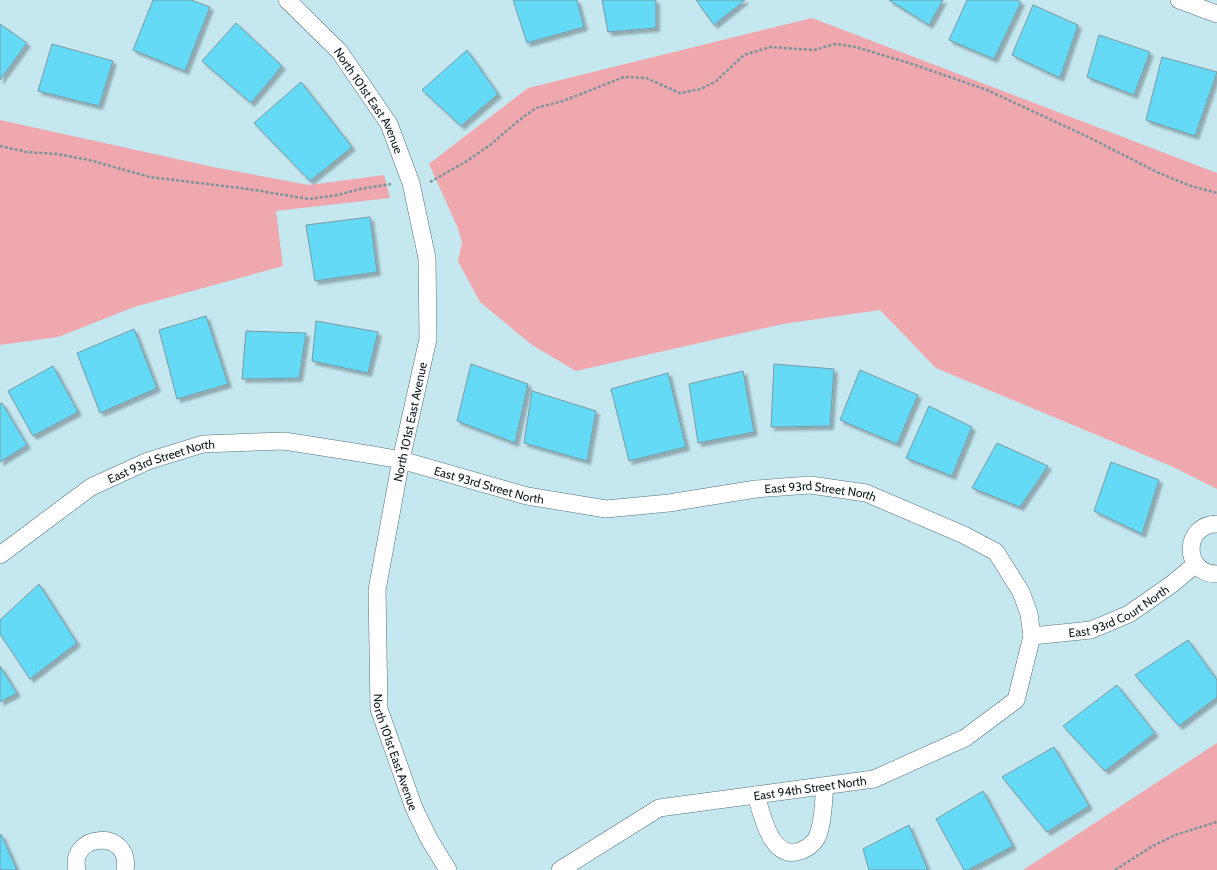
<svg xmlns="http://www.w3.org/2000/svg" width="1217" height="870" viewBox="0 0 1217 870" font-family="Cabin,sans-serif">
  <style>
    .green { fill: #efa9ae }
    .building { fill: #65daf7; stroke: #7999a2; filter: url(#shadow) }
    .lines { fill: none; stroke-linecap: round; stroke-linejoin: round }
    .street-casing { stroke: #53717a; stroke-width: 18 }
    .path { stroke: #7b949b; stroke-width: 2.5; stroke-dasharray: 3 2; stroke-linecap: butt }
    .street { stroke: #fff; stroke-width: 17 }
    .labels { text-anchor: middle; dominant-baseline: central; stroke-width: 4; stroke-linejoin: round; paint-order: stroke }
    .street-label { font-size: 12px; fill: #0f1b1f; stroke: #fff }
  </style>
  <defs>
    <filter id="shadow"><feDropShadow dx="3.5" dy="3.5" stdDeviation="1" flood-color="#0004"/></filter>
  </defs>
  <rect width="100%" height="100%" fill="#c5e7f0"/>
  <g class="green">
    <path d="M812,18L1217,173V489L1171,466L936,368L880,310L783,324L576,371L532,345L480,302L458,261L462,242L457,226L429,164L528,88Z"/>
    <path d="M0,120L218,168L309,185L384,175L390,198L276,211L283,266L134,307L58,337L0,345Z"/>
    <path d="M1217,743V870H1023Z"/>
  </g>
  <g class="building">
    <path d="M153,0H191L210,7L185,71L133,50Z"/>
    <path d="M513,0H577L584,27L527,43Z"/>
    <path d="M602,0H656V28L608,32Z"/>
    <path d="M696,0H745L714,25Z"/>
    <path d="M889,0H943L929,25Z"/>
    <path d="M967,0H1016L1021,2L994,59L949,40Z"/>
    <path d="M1033,5L1078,25L1060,78L1012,55Z"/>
    <path d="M236,23L282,66L251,103L202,61Z"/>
    <path d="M0,24L27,43L0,80Z"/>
    <path d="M1099,35L1150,52L1134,95L1087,77Z"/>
    <path d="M52,44L113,61L99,106L38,91Z"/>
    <path d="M467,50L498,94L461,126L422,90Z"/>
    <path d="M1162,57L1217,72L1195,136L1146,120Z"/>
    <path d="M301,82L352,147L310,181L254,123Z"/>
    <path d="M370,217L377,272L315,281L306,225Z"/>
    <path d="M206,316L228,384L177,399L159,330Z"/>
    <path d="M316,321L378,332L368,373L312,361Z"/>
    <path d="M134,329L157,388L100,413L77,353Z"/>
    <path d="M246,331L306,333L299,378L242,379Z"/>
    <path d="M471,364L528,384L515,443L457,421Z"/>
    <path d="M774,364L834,369L830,426L771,427Z"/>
    <path d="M53,366L78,412L33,436L8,391Z"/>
    <path d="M860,370L918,395L897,444L840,420Z"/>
    <path d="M743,371L754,432L698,443L689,384Z"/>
    <path d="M668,373L686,447L629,461L611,389Z"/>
    <path d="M532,391L596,411L587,461L524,443Z"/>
    <path d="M2,403L27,445L0,462V404Z"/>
    <path d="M929,406L972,427L952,476L906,458Z"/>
    <path d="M997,443L1048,466L1020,507L972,488Z"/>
    <path d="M1111,462L1159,480L1142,534L1094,511Z"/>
    <path d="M39,584L77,643L30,679L0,634V620Z"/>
    <path d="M1188,640L1217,680V697L1179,726L1135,675Z"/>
    <path d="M0,666L17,693L0,702Z"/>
    <path d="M1117,685L1155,733L1105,771L1063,726Z"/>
    <path d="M1054,747L1089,806L1047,832L1002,777Z"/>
    <path d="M983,791L1013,846L968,870H964L936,819Z"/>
    <path d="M909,825L928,870H869L863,849Z"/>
    <path d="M1,834L17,870H0V835Z"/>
  </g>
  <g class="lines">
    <g class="street-casing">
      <g id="street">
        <path id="s1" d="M287,0L339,51L389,124L411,183L427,258L428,339L401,460L377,590L379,709L414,808L429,839L448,870"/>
        <path d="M1179,0L1217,14"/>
        <path d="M1217,524C1183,524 1182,574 1217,574"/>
        <path id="s2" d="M0,555L91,487L148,461L203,444L284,441L373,455L401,460L527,496L606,509L669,503L756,489L810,485L866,493L964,535L996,552L1021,592L1029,614L1032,636L1016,700L965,738L874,779L659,808L560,870"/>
        <path id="s3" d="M1032,636L1091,630L1129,614L1172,584L1196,564"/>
        <path d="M756,795C762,815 771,861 800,851C808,848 815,843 818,835C824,820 823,801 825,786"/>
        <path d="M77,870C68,833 132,828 125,870"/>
      </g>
    </g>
    <g class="path">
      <path d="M0,146L27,152L57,154L89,160L150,177L248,189L309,199L338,195L360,189L391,184"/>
      <path d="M430,182L467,161L490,145L518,121L536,108L563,101L624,77L646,78L680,93L701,89L716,81L744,55L770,47L814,50L835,44L856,47L912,64L987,90L1086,136L1159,173L1191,186L1217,193"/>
      <path d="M1115,870L1151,847L1175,835L1217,822"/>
    </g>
    <use href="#street" class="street"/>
  </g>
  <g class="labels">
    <g class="street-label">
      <text stroke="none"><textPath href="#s1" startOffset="131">North 101st East Avenue</textPath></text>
      <text transform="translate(410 422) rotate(-78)">North 101st East Avenue</text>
      <text stroke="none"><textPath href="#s2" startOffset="189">East 93rd Street North</textPath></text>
      <text stroke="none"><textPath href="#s2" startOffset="525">East 93rd Street North</textPath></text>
      <text stroke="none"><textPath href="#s2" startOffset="861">East 93rd Street North</textPath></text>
      <text stroke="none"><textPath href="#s3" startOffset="92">East 93rd Court North</textPath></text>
      <text stroke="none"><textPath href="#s1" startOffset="803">North 101st East Avenue</textPath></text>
      <text transform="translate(810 788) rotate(-8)">East 94th Street North</text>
    </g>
  </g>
</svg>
